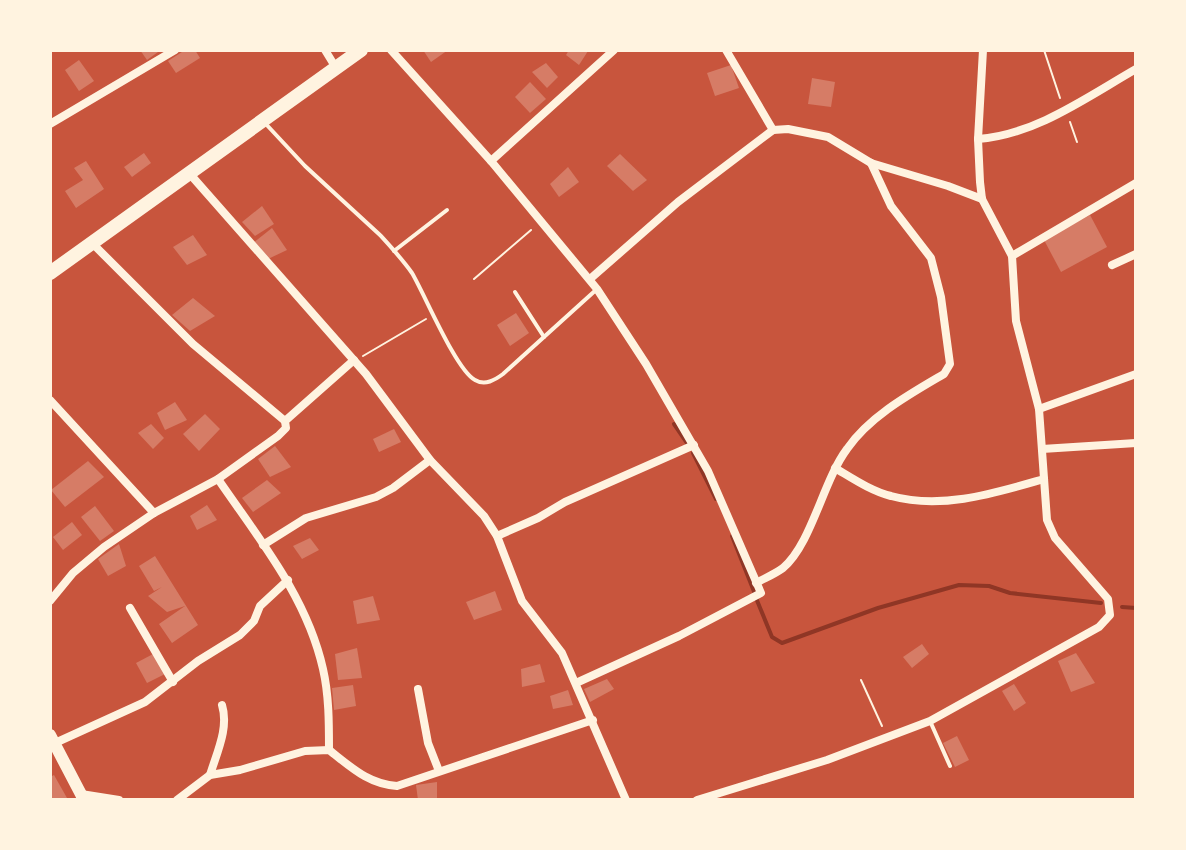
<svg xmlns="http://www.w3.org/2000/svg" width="1186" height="850" viewBox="0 0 1186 850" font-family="Figtree,sans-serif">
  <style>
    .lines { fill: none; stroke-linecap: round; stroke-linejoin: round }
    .stream { stroke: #8f3625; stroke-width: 4 }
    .building { fill: #d67c66 }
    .path { stroke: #fff3e0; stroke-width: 2 }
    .service { stroke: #fff3e0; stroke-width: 4 }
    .minor { stroke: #fff3e0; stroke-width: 8 }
    .secondary { stroke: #fff3e0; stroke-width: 12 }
    .trunk { stroke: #fff3e0; stroke-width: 14 }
  </style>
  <rect width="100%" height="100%" fill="#c8553d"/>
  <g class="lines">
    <g class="stream">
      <path d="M674,424L687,443"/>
      <path d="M693,453L716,499"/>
      <path d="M732,536L755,594"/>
      <path d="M756,598L772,637L782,643L878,608L959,585L989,586L1010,593L1101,603"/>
      <path d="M1122,607L1136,608"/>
    </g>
  </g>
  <g class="building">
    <path d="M140,50H157L158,52L147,60Z"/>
    <path d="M185,50H195L200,58L176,73L168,61Z"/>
    <path d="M423,50H448L431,62Z"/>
    <path d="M569,50H586L588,51L579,65L566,55Z"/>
    <path d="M79,60L94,81L79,91L65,70Z"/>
    <path d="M546,63L558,77L547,88L532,72Z"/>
    <path d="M731,65L739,88L715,96L707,73Z"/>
    <path d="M812,78L835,82L831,107L808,104Z"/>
    <path d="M530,82L546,99L530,113L515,97Z"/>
    <path d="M144,153L151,163L132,177L124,167Z"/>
    <path d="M620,154L647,180L633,191L607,166Z"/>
    <path d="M86,161L104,189L76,208L65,191L83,180L74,168Z"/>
    <path d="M568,167L579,182L559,197L550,184Z"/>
    <path d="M262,206L274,224L255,236L242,222Z"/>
    <path d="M1090,215L1107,247L1061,272L1044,240Z"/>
    <path d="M272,228L287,250L268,259L253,243Z"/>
    <path d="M193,235L207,255L187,265L173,247Z"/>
    <path d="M193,298L215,316L190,331L172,315Z"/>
    <path d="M516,313L529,333L510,346L497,325Z"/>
    <path d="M175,402L187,420L165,430L157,413Z"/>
    <path d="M205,414L220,429L199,451L183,434Z"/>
    <path d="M151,424L164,438L153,449L138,433Z"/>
    <path d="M394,429L401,442L379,452L373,439Z"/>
    <path d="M275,446L291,467L270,477L258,459Z"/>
    <path d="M88,461L104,477L65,507L51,490Z"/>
    <path d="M267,480L281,493L253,512L242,498Z"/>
    <path d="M207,505L217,520L197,530L190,516Z"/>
    <path d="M95,506L114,531L100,541L81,517Z"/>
    <path d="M72,522L82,535L63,550L53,537Z"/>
    <path d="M310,538L319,550L302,559L293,546Z"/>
    <path d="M119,544L126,566L108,576L98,559Z"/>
    <path d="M155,556L198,625L172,643L159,624L185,606L167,612L148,596L162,587L154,591L139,566Z"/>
    <path d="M495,591L502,610L474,620L466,602Z"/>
    <path d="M373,596L380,620L357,624L353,601Z"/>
    <path d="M922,644L929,654L912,668L903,657Z"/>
    <path d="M357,648L362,678L338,680L335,654Z"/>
    <path d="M155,653L167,673L147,683L136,663Z"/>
    <path d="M1076,653L1095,683L1071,692L1058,661Z"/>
    <path d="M540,664L545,682L522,687L521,669Z"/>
    <path d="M607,679L614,689L590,702L584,689Z"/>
    <path d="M1014,684L1026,703L1014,711L1002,691Z"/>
    <path d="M353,685L356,706L334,710L332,688Z"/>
    <path d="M568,690L573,705L553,709L550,696Z"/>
    <path d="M957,736L969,760L955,767L943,743Z"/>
    <path d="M54,775L67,798L66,800H50V777Z"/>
    <path d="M437,782V800H418L416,785Z"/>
  </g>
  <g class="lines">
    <g class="path">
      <path d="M1044,50L1060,98"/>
      <path d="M1070,122L1077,142"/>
      <path d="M474,279L531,230"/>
      <path d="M363,356L426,319"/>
      <path d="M861,680L882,726"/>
    </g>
    <g class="service">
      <path d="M264,122L305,166L380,235C391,247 403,260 412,273C425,295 456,370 475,380C485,386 495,380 503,374L597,289"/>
      <path d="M394,251L447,210"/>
      <path d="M515,292L544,337"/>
      <path d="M930,721L950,766"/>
    </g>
    <g class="minor">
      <path d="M325,50L336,68"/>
      <path d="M391,50L491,161L597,289L646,364L708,471L761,593L679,636L576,683"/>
      <path d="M726,50L773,130"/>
      <path d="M50,124L175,50"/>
      <path d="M773,130L788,129L828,137L871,163L948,186L982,199"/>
      <path d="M978,139C1035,135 1087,97 1136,69"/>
      <path d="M491,161L614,50"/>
      <path d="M189,173L366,374L430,460L484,516L497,536L522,601L562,653L626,800"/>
      <path d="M92,243L193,344L285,421"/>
      <path d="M1012,256L1136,183"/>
      <path d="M1112,265L1136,254"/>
      <path d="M590,279L678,202L773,130"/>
      <path d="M50,400L154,513"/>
      <path d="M1039,409L1136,374"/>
      <path d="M1042,449L1136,443"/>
      <path d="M835,468C852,478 871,491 891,496C942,510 995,493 1044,479"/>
      <path d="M218,479C259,539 307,597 323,669C329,695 329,723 329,750"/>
      <path d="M497,536L538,518L565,502L694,445"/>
      <path d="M263,545L306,518L376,497L393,488L430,460"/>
      <path d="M756,583C765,578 775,574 783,568C812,543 823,481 847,449C870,416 910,394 944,374L950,364L941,297L931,258L891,206L871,163"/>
      <path d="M50,601L73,573L104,547L154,513L218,479L278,436L286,428L285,421L354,360"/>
      <path d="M130,608L173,682"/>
      <path d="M418,689L428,743L439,771"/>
      <path d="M55,743L145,702L198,661L240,635L254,621L260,606L288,580"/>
      <path d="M210,775C217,752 229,728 222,705"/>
      <path d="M81,794L119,800"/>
      <path d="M177,800L210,775L240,770L305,751L329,750C351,767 368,784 397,786L593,720"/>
      <path d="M697,800L827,760L930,721L1099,627L1110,615L1108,599L1055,538L1047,520L1039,409L1016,321L1012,256L982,199L980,182L978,139L983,50"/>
    </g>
    <path class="secondary" d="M50,735L84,800"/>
    <path class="trunk" d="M50,273L361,50"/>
  </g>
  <rect width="1186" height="850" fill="none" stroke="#fff3e0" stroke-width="104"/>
</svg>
